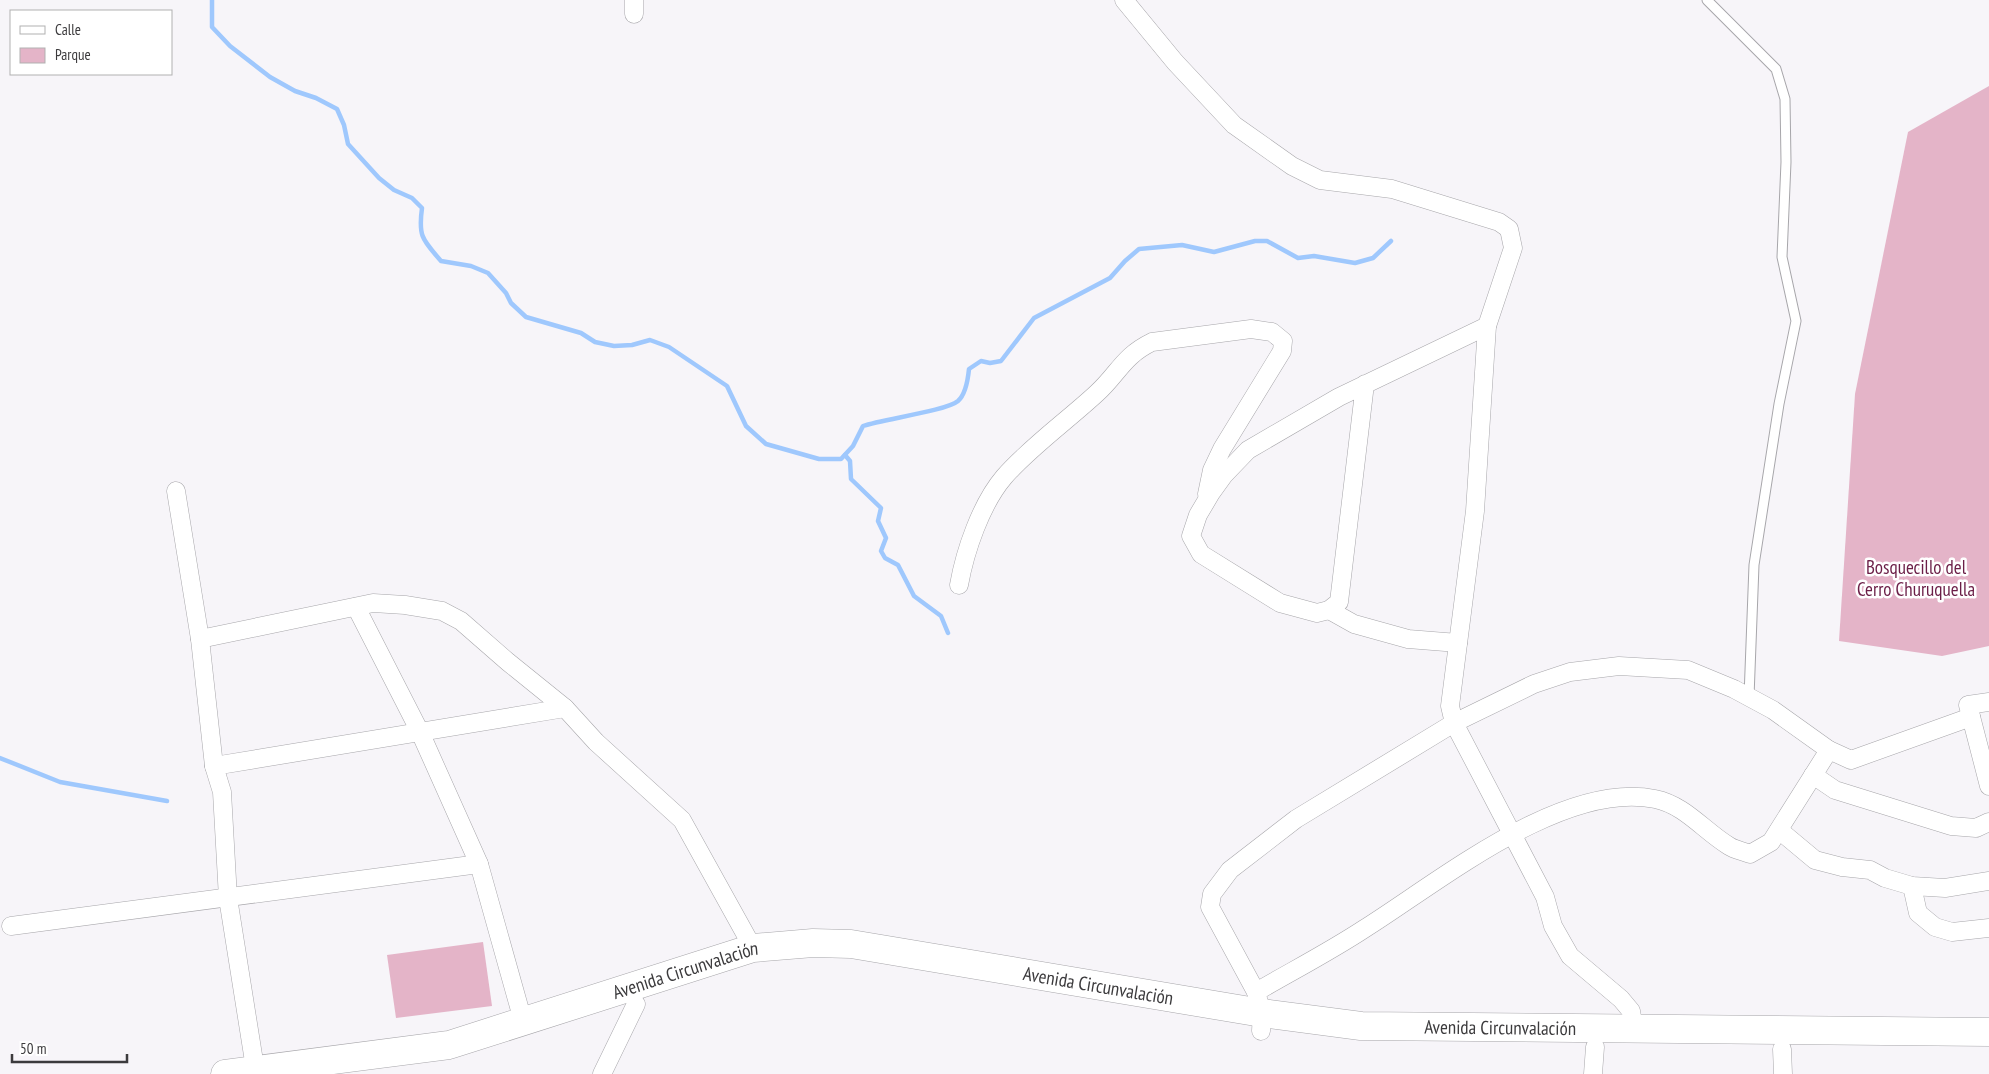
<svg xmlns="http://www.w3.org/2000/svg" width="1989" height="1074" viewBox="0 0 1989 1074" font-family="'PT Sans Narrow',sans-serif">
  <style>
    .green { fill: #e4b4c8 }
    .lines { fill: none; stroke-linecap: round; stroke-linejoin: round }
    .stream { stroke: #9fc8fd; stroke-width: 4.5 }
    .service-casing { stroke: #a7a6aa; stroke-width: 11 }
    .minor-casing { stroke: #a7a6aa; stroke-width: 19 }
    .primary-casing { stroke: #a7a6aa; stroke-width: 29 }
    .service { stroke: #fff; stroke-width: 9 }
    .minor { stroke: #fff; stroke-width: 18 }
    .primary { stroke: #fff; stroke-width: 28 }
    .labels { text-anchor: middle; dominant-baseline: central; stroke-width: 5; stroke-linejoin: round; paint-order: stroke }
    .park-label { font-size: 19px; fill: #6b1e47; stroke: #fff }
    .street-label { font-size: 19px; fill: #3c3b3d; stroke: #fff }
  </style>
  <rect width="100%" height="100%" fill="#f7f5f9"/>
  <g class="green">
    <path d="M1989,86V646L1942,656L1839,641L1855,394L1908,132Z"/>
    <path d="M483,942L492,1006L396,1018L387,955Z"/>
  </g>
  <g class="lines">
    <g class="stream">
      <path d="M212,0V27L230,46L270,77L295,91L316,98L337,109L344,125L348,144L379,178L394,190L412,198L422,208C418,237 423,240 441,261L471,266L488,273L506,293L511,303L526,317L581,333L595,342L614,346L632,345L650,340L669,347L727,386L746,426L766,444L819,459H841L853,446L863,426C883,419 946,411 958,401C966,394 968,379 969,369L981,361L990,363L1001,361L1034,318L1110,278L1125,261L1139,249L1182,245L1214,252L1255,241H1267L1298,258L1314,256L1355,263L1373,258L1391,241"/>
      <path d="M845,455L850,461L851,479L881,508L878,521L886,538L881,551L885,558L898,565L914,596L941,616L948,633"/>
      <path d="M0,758L60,782L167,801"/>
    </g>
    <g class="service-casing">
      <path id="service" d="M1707,0L1776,69L1785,99L1786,162L1782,257L1796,321L1779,404L1754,565L1749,697"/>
    </g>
    <g class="minor-casing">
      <g id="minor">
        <path d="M634,0V14"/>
        <path d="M1124,0L1175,62L1234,125L1292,166L1320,180L1392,189L1499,222L1509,229L1513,248L1487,326L1475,511L1450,706L1454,723L1545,897L1553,926L1570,956L1621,999L1631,1011L1634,1029"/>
        <path d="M1365,384L1339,602L1329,610L1317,613L1280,603L1201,554L1191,536L1198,515L1211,493L1224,475L1248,450L1339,397L1487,326"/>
        <path d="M176,491L200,639L214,766L222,792L228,898L256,1074"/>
        <path d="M959,585C965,551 981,504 1004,477C1029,448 1068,420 1097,393C1118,374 1123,356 1152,342L1251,329L1272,332L1283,341L1282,351L1222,449L1212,470L1207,494"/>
        <path d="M356,607L420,732L479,864L523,1021"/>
        <path d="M1329,610L1354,624L1408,639L1458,643"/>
        <path d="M200,639L373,603L405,605L442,611L461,621L508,662L565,708L596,742L682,820L753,948"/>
        <path d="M1989,702L1968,705L1989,786"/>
        <path d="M214,766L565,708"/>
        <path d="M1813,775L1835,790L1951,826L1976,828L1989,822"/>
        <path d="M1779,830L1815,860L1842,867L1870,870L1885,878L1912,886L1945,888L1989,881"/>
        <path d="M1912,886L1918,913L1935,927L1952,932L1989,928"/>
        <path d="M11,926L479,864"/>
        <path d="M1256,992C1292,971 1329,952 1364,929C1439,882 1563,780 1655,799C1685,805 1704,831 1729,846C1735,850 1743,851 1750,854L1771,842L1829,750"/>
        <path d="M1261,1031L1262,1013L1256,992L1210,907L1212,894L1230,870L1296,819L1454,723L1534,684L1570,672L1619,666L1688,670L1734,689L1773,710L1829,750L1851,760L1971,717"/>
        <path d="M1782,1049L1783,1074"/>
        <path d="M602,1074L636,1004"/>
        <path d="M1593,1074L1595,1047"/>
      </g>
    </g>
    <g class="primary-casing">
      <g id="primary">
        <path id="s1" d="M225,1074L449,1045L753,948L813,943L851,944L1262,1013L1361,1026L1989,1032"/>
      </g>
    </g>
    <use href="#service" class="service"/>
    <use href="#minor" class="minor"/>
    <use href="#primary" class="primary"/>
  </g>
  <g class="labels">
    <g class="park-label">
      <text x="1916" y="567">Bosquecillo del<tspan x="1916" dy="22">Cerro Churuquella</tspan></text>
    </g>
    <g class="street-label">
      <text stroke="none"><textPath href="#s1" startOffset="474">Avenida Circunvalación</textPath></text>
      <text stroke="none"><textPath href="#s1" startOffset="894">Avenida Circunvalación</textPath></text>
      <text stroke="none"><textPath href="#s1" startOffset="1299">Avenida Circunvalación</textPath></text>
    </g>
  </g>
  <rect x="10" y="10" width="162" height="65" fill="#ffffff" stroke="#b1b1b1"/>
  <rect x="20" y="26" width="25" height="8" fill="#ffffff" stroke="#b1b1b1"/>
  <text x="55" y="35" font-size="15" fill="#3c3b3d">Calle</text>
  <rect x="20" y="48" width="25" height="15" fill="#e4b4c8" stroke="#b1b1b1"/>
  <text x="55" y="60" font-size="15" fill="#3c3b3d">Parque</text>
  <path d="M12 1054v8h115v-8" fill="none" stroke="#3c3b3d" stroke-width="2.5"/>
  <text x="20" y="1054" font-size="15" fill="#3c3b3d" stroke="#ffffff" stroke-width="4" paint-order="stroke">50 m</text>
</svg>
